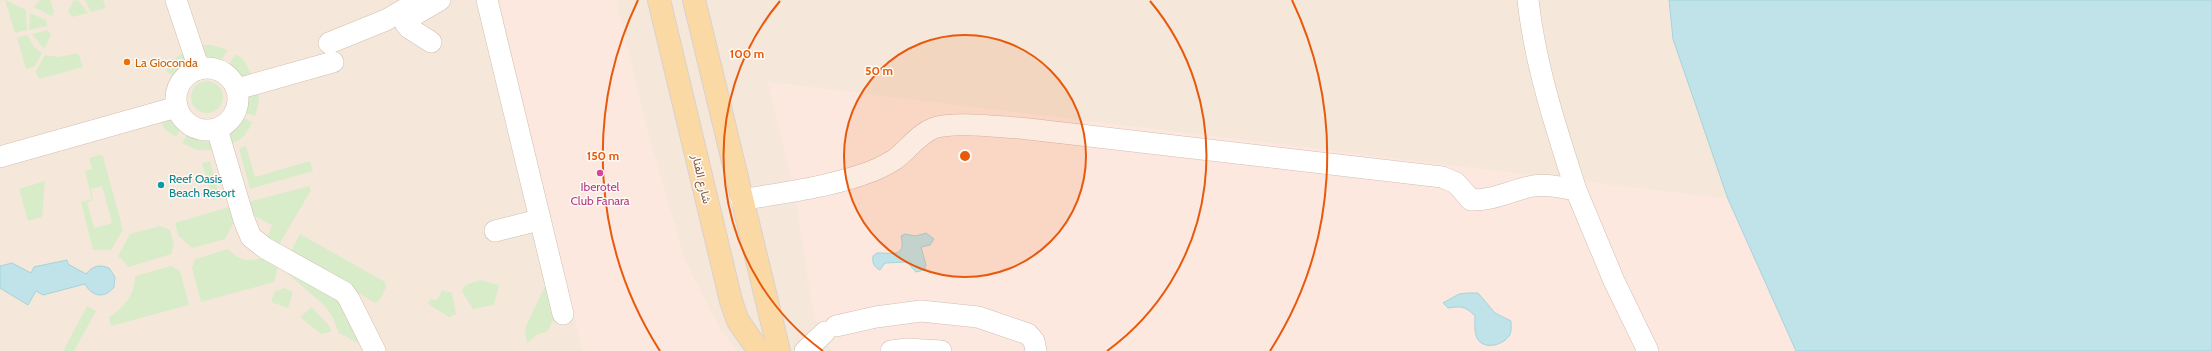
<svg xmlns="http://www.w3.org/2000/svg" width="2212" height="351" viewBox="0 0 2212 351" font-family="Cabin,Vazirmatn,sans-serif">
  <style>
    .residential { fill: #f5e8da }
    .commercial { fill: #fde8e0 }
    .green { fill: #d8ecc9; fill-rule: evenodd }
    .water { fill: #bfe3e8; stroke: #a5d3da }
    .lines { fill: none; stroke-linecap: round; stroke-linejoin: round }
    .minor-casing { stroke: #d1beb0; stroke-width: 22 }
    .major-casing { stroke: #dad1cd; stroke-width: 24 }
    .minor { stroke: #fff; stroke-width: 21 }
    .major { stroke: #fbd9a5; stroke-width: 22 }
    .ring { fill: none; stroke: #e8590c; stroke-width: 2 }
    .food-dot { fill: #e8710a; stroke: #fffaf3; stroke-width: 1.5 }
    .hotel-dot { fill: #d1479c; stroke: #fffaf3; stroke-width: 1.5 }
    .culture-dot { fill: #0f9aa8; stroke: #fffaf3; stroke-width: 1.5 }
    .labels { text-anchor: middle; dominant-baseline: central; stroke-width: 3; stroke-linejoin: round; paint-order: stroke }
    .food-label { font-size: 12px; fill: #c56008; stroke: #fffaf3; text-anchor: start }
    .culture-label { font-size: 12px; fill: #0d838f; stroke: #fffaf3; text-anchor: start }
    .street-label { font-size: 12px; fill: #7a5c4d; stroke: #fffaf3 }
    .hotel-label { font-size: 12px; fill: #b23c85; stroke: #fffaf3 }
    .centre { fill: #e8590c; stroke: #fffaf3; stroke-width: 2 }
    .ring-label { font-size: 12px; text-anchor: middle; font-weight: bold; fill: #e8590c; stroke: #fffaf3; stroke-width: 3; stroke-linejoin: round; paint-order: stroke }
  </style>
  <rect width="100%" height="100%" fill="#fdf6ec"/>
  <path class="residential" d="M0,0H1669L1673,39L1728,199L1796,351H0Z"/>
  <g class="commercial">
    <path d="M499,0H616L649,137L685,261L720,329L737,351H583Z"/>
    <path d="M768,82L1728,199L1796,351H832L814,317L795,195Z"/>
  </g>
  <g class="green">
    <path d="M5,0L26,10L27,30L15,33Z"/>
    <path d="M40,0H50L54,12L51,16L34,7Z"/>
    <path d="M74,0L79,1L88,13L72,17L68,11Z"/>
    <path d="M85,0H103L106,8L91,12Z"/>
    <path d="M30,13L46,20L47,26L29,30Z"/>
    <path d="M48,30L51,35L44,49L32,34Z"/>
    <path d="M27,35L34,47L42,53L35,66L26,69L17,38Z"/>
    <path d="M202,45H212L228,50L222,59L205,56Z"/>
    <path d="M186,52L189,65L180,71L177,77L166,72C170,63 176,55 186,52Z"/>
    <path d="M78,53L83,67L39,79L36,71L45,55L59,57Z"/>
    <path d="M236,54L243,59L254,79L242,81L239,73L230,63Z"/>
    <circle cx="207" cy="97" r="16"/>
    <path d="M258,86L259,102L255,116L242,112L245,90Z"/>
    <path d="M241,117L252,122C248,133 242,140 230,144L227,133L238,126Z"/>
    <path d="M173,119L182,127L176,137L166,130L160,122Z"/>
    <path d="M188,133L200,138L214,137L218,150H197L182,143Z"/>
    <path d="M246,146L255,177L310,161L313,171L250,189L239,148Z"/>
    <path d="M100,155L103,156L123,230L111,250H93L81,202L92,199L85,171L92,169L89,158ZM102,186L112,223L94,228L87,202L93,200L91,189Z"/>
    <path d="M210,161L220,198L213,200L202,163Z"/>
    <path d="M45,181L42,217L28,221L19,189Z"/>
    <path d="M309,186L311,190L279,245L267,238L272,225L251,214L248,202Z"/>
    <path d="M232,206L236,218L225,239L192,248L178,235L175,223Z"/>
    <path d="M160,226L170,230L174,245L171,254L129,267L118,256L130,234Z"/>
    <path d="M300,234L385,282L386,287L380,300L375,303L291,251Z"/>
    <path d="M228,249C239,261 251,263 265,256L279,264L274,282L201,302L192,268L195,259Z"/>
    <path d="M171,266L180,271L189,305L111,326L109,317C124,308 135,295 135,276Z"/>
    <path d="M289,270L343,300L366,347L339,333L331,314L324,305L288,274Z"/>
    <path d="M480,280L499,285L494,305L473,309L462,292L463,288L466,285Z"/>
    <path d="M548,280L556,316L547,332L538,334L527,343L525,328Z"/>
    <path d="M284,288L293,292L288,308L271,302L275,291Z"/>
    <path d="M442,290L452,293L456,314L449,317L428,304L430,299L437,300Z"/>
    <path d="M87,306L96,311L74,351H63Z"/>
    <path d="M312,307L330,327L331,332L321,334L300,317Z"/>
  </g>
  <g class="water">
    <path d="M1669,0H2212V351H1796L1728,199L1673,39Z"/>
    <path d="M926,233L934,239L930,245L921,247L926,265L924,270L916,272L907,262L885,263L880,270C874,267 872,263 873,256L877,253C888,252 907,260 901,236L905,234L916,236Z"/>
    <path d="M67,260L68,264L86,274C93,266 99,264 109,268L115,277L114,287C105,299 92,297 85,284L43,295L36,291L28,305L0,288V266L12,263L31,273L34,267Z"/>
    <path d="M1468,293H1478L1495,313L1511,321C1511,326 1512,332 1509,336C1502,346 1483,350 1477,338C1474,331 1475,323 1475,316C1466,306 1460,306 1448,308L1443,303L1459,294Z"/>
  </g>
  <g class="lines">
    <g class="minor-casing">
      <g id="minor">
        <path d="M176,0L199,69"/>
        <path d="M487,0L563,314"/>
        <path d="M1528,0C1535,65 1556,128 1576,190"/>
        <path d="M431,42L409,28L405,23L409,18L440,0"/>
        <path d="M329,43L386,20L421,0"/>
        <circle cx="207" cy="99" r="31"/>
        <path d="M237,89L333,62"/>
        <path d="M217,129L244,220L251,237L265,248L344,292L349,299L375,351"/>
        <path d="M0,157L177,107"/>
        <path d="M741,200C782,193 824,188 864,174C874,171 884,166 894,160C908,150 918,134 934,128C954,121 998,127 1020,128L1442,177L1456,183L1471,200C1492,201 1512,190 1533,186C1547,184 1562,187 1576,190L1614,281L1648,351"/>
        <path d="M495,231L539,220"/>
        <path d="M836,326L876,317L921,311L978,317L1028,334L1034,341L1036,351"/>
        <path d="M805,351L825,332"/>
        <path d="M891,351L907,349L941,351"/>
      </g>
    </g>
    <g class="major-casing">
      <g id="major">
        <path d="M659,0L731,301L738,321L759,351"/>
        <path d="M694,0L779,351"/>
      </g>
    </g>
    <use href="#minor" class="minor"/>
    <use href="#major" class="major"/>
  </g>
  <circle cx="965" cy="156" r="121" fill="#e8590c" fill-opacity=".12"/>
  <g class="ring">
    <circle cx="965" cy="156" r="121"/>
    <path d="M823 351A241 241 0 0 1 780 1M1150 1A241 241 0 0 1 1107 351"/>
    <path d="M660 351A362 362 0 0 1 638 0M1292 0A362 362 0 0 1 1270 351"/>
  </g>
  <circle class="food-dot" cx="127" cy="62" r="4"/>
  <circle class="hotel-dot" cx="600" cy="173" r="4"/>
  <circle class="culture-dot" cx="161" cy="185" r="4"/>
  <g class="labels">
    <g class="food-label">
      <text x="135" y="62">La Gioconda</text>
    </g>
    <g class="culture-label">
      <text x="169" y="178">Reef Oasis<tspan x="169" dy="14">Beach Resort</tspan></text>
    </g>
    <g class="street-label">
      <text transform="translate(702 179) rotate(77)">شارع الفنار</text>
    </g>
    <g class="hotel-label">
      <text x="600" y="186">Iberotel<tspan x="600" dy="14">Club Fanara</tspan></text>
    </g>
  </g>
  <circle cx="965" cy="156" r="6" class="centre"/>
  <g class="ring-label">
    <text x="747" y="58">100 m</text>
    <text x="879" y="75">50 m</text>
    <text x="603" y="160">150 m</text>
  </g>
</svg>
